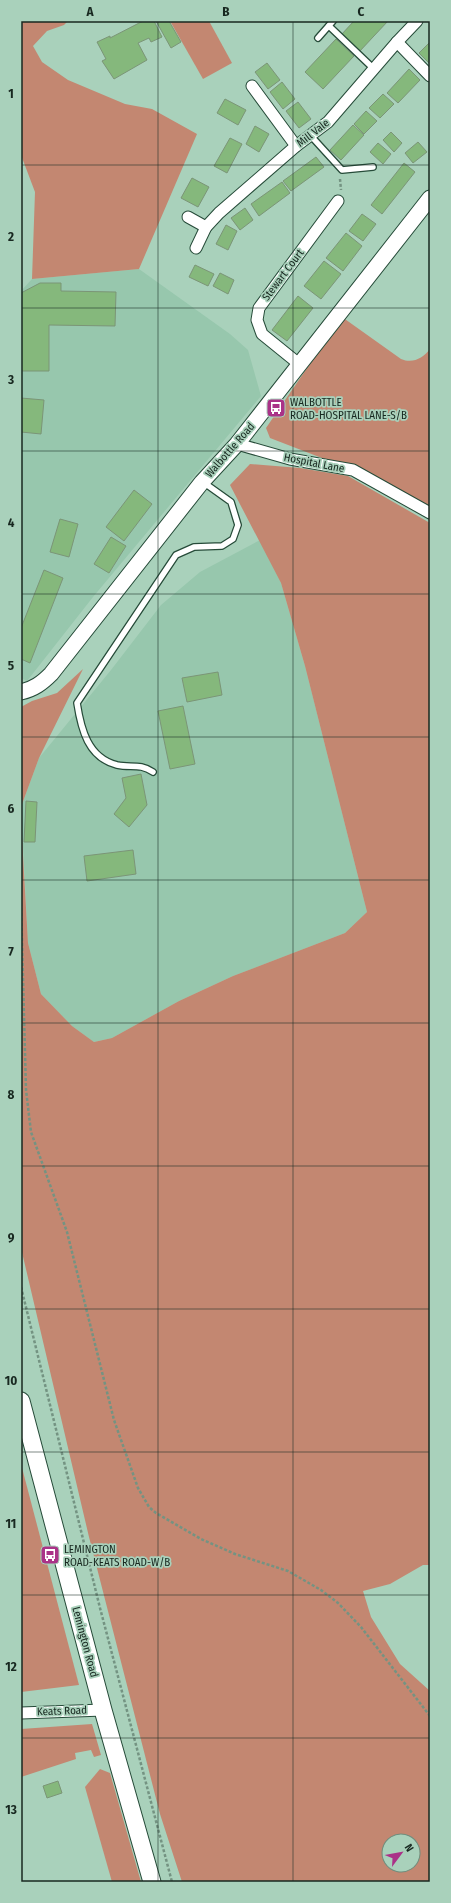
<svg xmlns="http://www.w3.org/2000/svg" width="451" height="1903" viewBox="0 0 451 1903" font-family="'Fira Sans Condensed',sans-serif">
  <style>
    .built { fill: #97c7ad }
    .green { fill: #c38771; fill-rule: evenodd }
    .building { fill: #85b87c; stroke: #7b9577 }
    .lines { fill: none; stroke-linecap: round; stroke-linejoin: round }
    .lane-casing { stroke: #264b39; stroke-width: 8 }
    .street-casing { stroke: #264b39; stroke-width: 13 }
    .secondary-casing { stroke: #264b39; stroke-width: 17 }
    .primary-casing { stroke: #264b39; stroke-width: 19 }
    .path { stroke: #749382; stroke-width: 2.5; stroke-dasharray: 3 2; stroke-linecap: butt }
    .lane { stroke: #fff; stroke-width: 5.5 }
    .street { stroke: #fff; stroke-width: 11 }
    .secondary { stroke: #fff; stroke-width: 15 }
    .primary { stroke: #fff; stroke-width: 17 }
    .grid { fill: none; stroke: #182820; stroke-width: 1; stroke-opacity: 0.55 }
    .labels { text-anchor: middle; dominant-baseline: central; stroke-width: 3.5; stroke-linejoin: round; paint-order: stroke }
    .street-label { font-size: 11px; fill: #182820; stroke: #a9d1bb }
    .poi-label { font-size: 11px; fill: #182820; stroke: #a9d1bb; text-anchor: start }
    .neatline { fill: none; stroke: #182820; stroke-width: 1.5 }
    .grid-label { font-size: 13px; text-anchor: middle; font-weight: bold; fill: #182820 }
  </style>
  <rect width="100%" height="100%" fill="#a9d1bb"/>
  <g class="built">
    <path d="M139,269L230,334L248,350L261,396L93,597L27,681L21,678V291L32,279Z"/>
    <path d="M260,540L281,583L305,666L367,912L345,933L233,976L179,1001L112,1038L94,1042L72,1026L41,994L28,943L21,807L39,758L111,670L161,605L200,572Z"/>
  </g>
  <g class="green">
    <path d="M21,21H68L64,25L47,31L33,46L42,62L68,80L125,104L152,109L197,134L139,269L32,279L35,192L21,155Z"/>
    <path d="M170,21H209L232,63L203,79Z"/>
    <path d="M342,317L401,359C413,364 423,358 430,349V506L353,465L327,460L270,438L266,428Z"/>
    <path d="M250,464L300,468L348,476L430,523V1565H423L390,1584L363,1591L371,1617L400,1664L430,1691V1882H182L160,1814L89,1537L21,1248V820L28,943L41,994L72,1026L94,1042L112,1038L179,1001L233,976L345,933L367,912L305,666L281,583L230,485ZM389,1841H413V1865H389Z"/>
    <path d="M83,669L39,758L21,807V707L32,701L57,693Z"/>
    <path d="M21,1464L79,1685L21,1692Z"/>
    <path d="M92,1724L101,1755L94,1757L91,1750L75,1753L76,1759L21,1777V1729Z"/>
    <path d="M100,1769L110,1773L141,1882H112L85,1787Z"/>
  </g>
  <g class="building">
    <path d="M143,21H154L162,37L151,42L149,38L138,43L147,60L114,79L102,61L106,59L97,42L110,36V38Z"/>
    <path d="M156,21H169L181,42L171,48Z"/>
    <path d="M354,21H388L359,52L341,35Z"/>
    <path d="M336,39L354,56L323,89L305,72Z"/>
    <path d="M430,42V62L429,63L419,53Z"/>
    <path d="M267,63L280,80L268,89L255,72Z"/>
    <path d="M409,69L420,80L398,103L387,93Z"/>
    <path d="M282,82L295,99L283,109L270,92Z"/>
    <path d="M383,94L394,104L380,118L369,108Z"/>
    <path d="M225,99L246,110L238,125L217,113Z"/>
    <path d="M298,102L311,119L299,128L286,111Z"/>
    <path d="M366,111L377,121L364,134L354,124Z"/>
    <path d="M353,125L364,135L341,160L330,150Z"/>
    <path d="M255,126L269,134L259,152L246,144Z"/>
    <path d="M391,132L402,143L394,152L383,140Z"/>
    <path d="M230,138L242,144L227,173L214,166Z"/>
    <path d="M418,142L427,152L413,163L405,153Z"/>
    <path d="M378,143L391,154L383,164L370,152Z"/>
    <path d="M316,157L324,167L291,191L283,181Z"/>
    <path d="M404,163L415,172L382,214L371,205Z"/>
    <path d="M192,178L209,187L198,207L181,198Z"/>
    <path d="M282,182L290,193L259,216L251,204Z"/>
    <path d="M245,208L253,220L240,230L231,218Z"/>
    <path d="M362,214L376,224L363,241L349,231Z"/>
    <path d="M226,225L237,231L228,250L216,244Z"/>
    <path d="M346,233L362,246L343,271L326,258Z"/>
    <path d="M324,261L341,274L321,299L304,286Z"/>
    <path d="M195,265L214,274L208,286L189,277Z"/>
    <path d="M220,273L234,280L228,294L213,286Z"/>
    <path d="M40,283H61V291L116,292L115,326L49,325V371H21V293Z"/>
    <path d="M298,296L313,308L287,341L272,330Z"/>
    <path d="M21,398L44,400L41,434L21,432Z"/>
    <path d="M134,490L152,504L124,541L106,527Z"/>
    <path d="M60,519L78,524L69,557L50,552Z"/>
    <path d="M111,537L126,546L109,573L94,564Z"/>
    <path d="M44,570L63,578L30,663L21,659V628Z"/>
    <path d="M218,672L222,695L187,702L182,678Z"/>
    <path d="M183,706L195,764L170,769L158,711Z"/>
    <path d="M141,774L147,805L129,827L114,814L126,798L122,778Z"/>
    <path d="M26,801L37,802L35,842H24Z"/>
    <path d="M133,850L136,874L87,881L84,856Z"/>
    <path d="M58,1781L62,1793L47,1798L43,1786Z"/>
  </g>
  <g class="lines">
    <g class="lane-casing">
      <g id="lane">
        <path d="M329,26L374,69"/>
        <path d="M318,38L333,21"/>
        <path d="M311,136L342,170L373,167"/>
        <path d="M153,772C140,763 131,768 117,765C88,758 81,729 77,703L176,555L194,547L222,546L233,539L238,525L231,502L203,482"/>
      </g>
    </g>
    <g class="street-casing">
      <g id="street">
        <path d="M397,42L430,76"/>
        <path d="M252,86L296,146"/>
        <path d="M188,217L206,227"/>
        <path d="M196,248L206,227L219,213L296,146L328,122L397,42L417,21"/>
        <path d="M299,364L262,334L257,320L259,308L338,201"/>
        <path d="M237,444L290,459L353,470L430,513"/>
        <path d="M21,1713L103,1710"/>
      </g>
    </g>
    <g class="secondary-casing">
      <path id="secondary" d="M21,692C34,689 42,683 51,674L202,482L237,444L430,198"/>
    </g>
    <g class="primary-casing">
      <path id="primary" d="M21,1401L103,1710L152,1882"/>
    </g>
    <g class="path">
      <path d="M340,179L341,190"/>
      <path d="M21,903L26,1090L31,1132L67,1232L114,1420L138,1488L149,1507L156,1513L201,1539L235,1554L288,1571L321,1590L338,1603L361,1627L430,1716"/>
      <path d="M21,1287L100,1608L172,1882"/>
    </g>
    <use href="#lane" class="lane"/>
    <use href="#street" class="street"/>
    <use href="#secondary" class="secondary"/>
    <use href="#primary" class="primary"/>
  </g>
  <path class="grid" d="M158,21V1882M293,21V1882M21,165H430M21,308H430M21,451H430M21,594H430M21,737H430M21,880H430M21,1023H430M21,1166H430M21,1309H430M21,1452H430M21,1595H430M21,1738H430"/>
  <defs>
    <g id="bus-square" transform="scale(1)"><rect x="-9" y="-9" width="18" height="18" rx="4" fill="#aa3288" stroke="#a9d1bb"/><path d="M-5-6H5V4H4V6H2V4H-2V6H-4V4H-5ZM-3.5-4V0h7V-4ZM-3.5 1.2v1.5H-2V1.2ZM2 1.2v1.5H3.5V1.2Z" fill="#fff"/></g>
  </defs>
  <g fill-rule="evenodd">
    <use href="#bus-square" x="276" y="408"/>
    <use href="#bus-square" x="50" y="1555"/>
  </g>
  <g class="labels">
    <g class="street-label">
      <text transform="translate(313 133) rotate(-38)">Mill Vale</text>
      <text transform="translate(283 275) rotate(-53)">Stewart Court</text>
      <text transform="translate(230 450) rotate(-49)">Walbottle Road</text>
      <text transform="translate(314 463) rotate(11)">Hospital Lane</text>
      <text transform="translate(85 1642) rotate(75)">Lemington Road</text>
      <text transform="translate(62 1711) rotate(-2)">Keats Road</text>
    </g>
    <g class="poi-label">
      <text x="290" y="402">WALBOTTLE<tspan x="290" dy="13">ROAD-HOSPITAL LANE-S/B</tspan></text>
      <text x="64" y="1549">LEMINGTON<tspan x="64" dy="13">ROAD-KEATS ROAD-W/B</tspan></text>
    </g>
  </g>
  <rect width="451" height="1903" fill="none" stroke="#a9d1bb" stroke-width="44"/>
  <g transform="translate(401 1853) rotate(58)"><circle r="19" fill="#a9d1bb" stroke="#6f8d7d"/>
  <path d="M0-3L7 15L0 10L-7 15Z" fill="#aa3288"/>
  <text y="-6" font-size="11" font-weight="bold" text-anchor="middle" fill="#182820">N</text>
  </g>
  <rect x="22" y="22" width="407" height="1859" class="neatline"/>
  <g class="grid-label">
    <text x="90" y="16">A</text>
    <text x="226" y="16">B</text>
    <text x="361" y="16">C</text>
    <text x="11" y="98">1</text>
    <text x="11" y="241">2</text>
    <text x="11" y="384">3</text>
    <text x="11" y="527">4</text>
    <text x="11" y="670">5</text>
    <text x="11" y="813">6</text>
    <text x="11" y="956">7</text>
    <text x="11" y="1099">8</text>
    <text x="11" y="1242">9</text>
    <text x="11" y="1385">10</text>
    <text x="11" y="1528">11</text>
    <text x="11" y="1671">12</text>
    <text x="11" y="1814">13</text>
  </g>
</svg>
